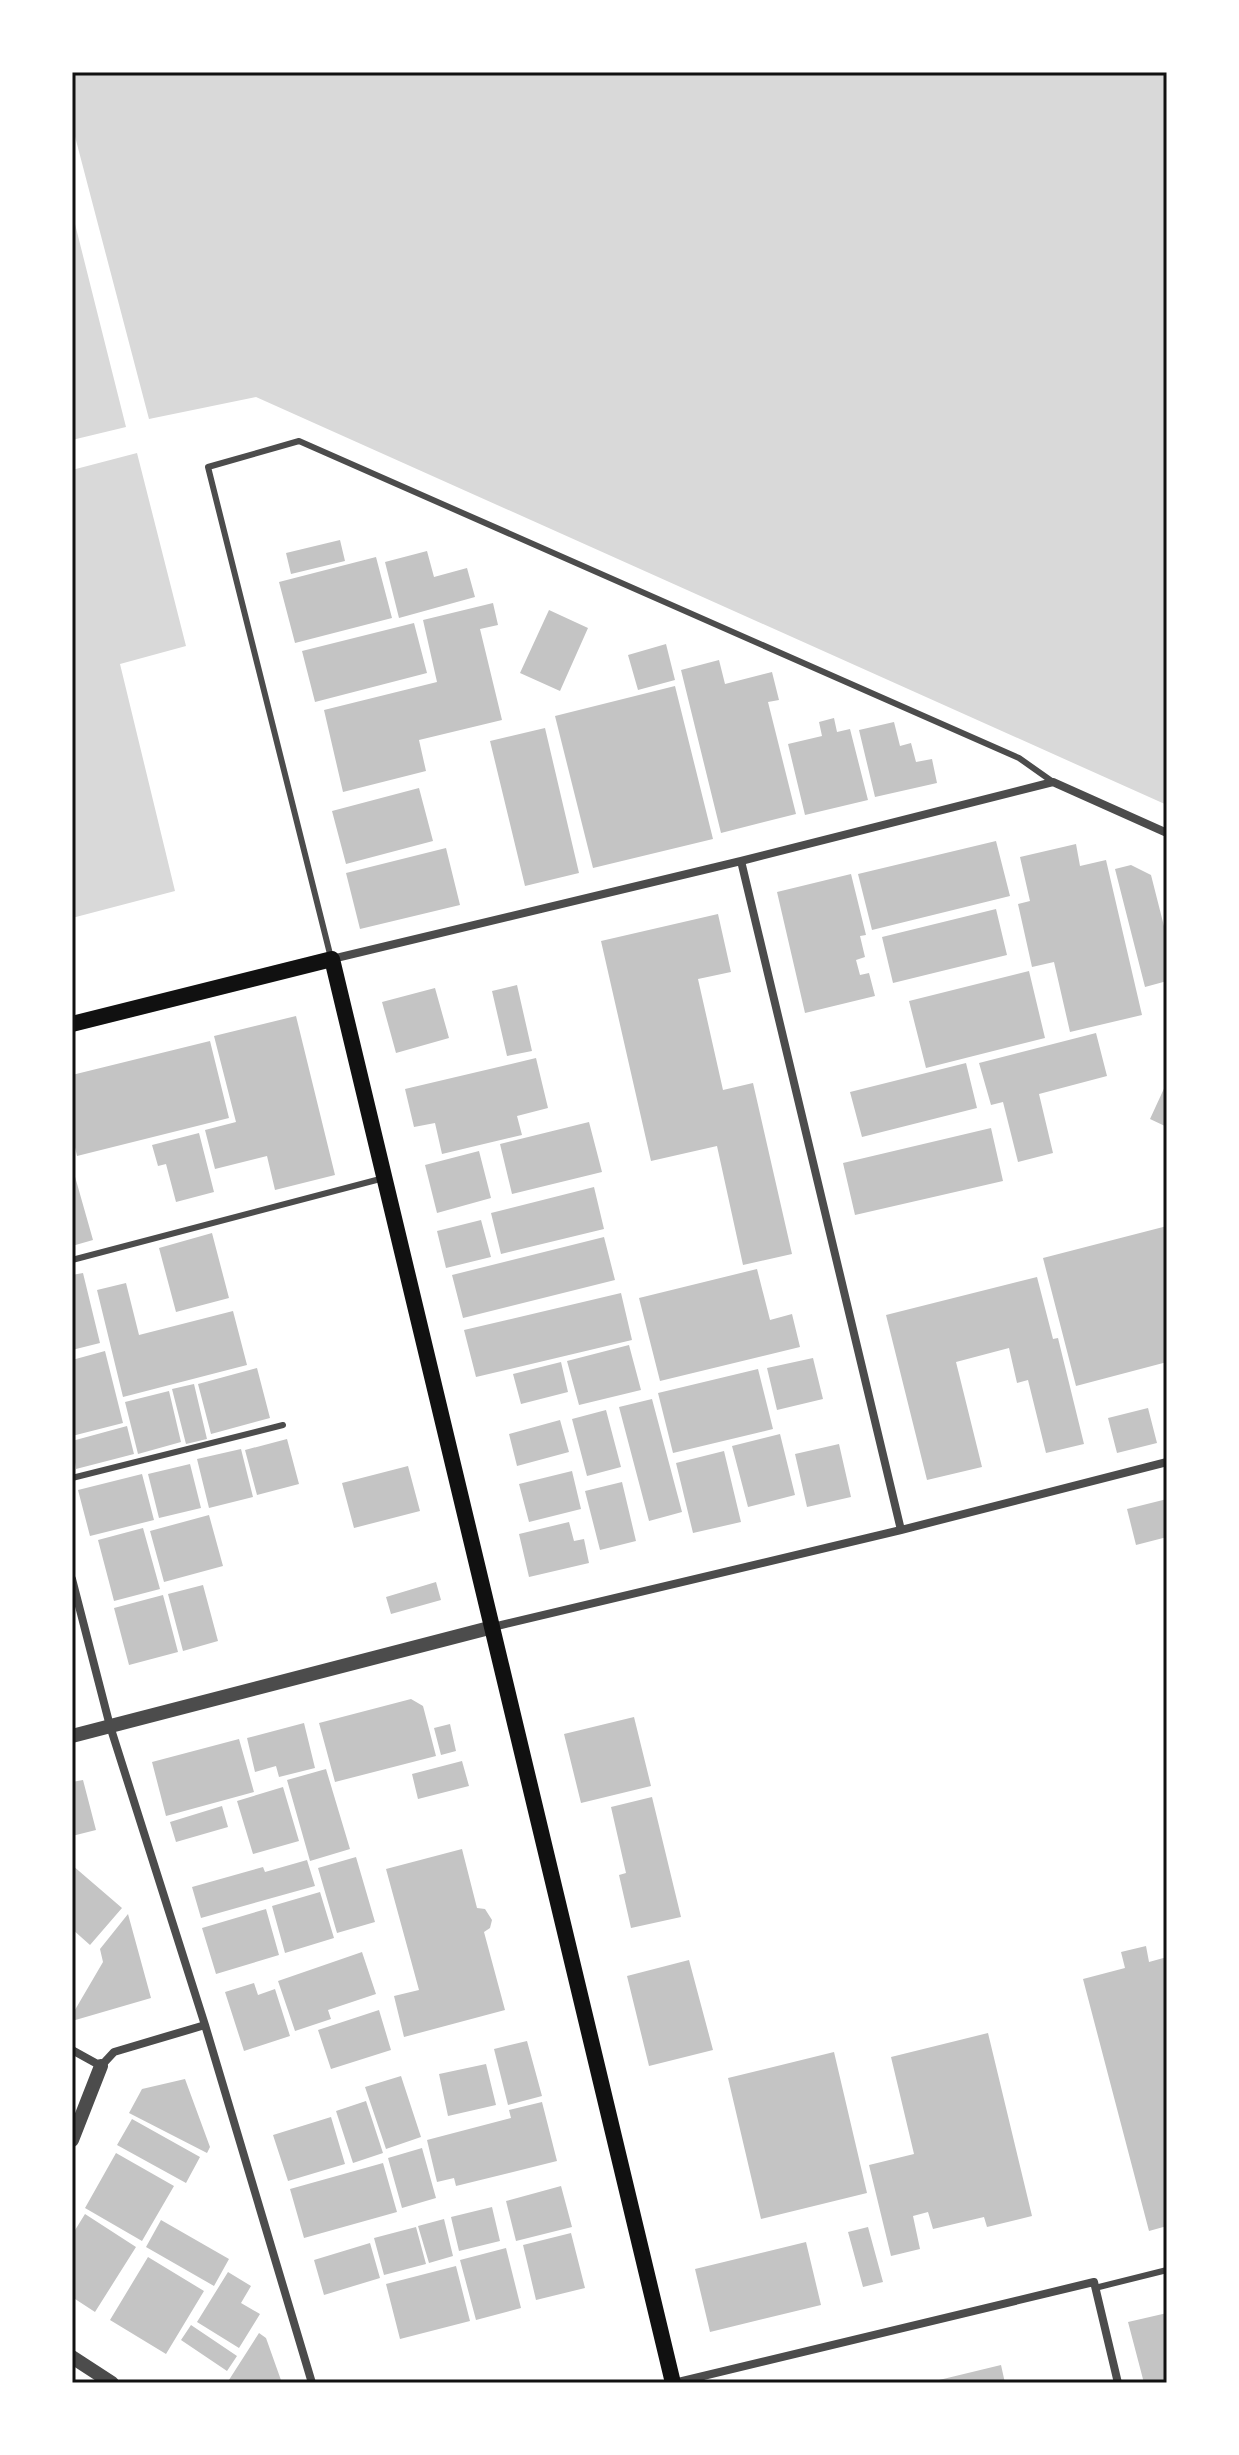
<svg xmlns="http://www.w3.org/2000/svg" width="1239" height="2455" font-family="Poppins,sans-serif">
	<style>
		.water { fill: #d9d9d9 }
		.building { fill: #c4c4c4 }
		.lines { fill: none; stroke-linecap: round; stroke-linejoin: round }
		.service { stroke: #4c4c4c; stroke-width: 6 }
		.minor { stroke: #4c4c4c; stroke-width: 8 }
		.tertiary { stroke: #4c4c4c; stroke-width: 14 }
		.secondary { stroke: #111; stroke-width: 16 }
		.neatline { fill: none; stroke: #111; stroke-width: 3 }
	</style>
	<rect width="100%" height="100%" fill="#fff"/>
	<path class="water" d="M72 72H1167V805L256 397 149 419 72 125Z
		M72 212 126 427 72 440Z
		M137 453 186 646 120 664 175 891 72 918V470Z"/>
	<path class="building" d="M340 540 345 561 291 574 286 553Z
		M427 551 434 577 467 568 475 597 399 618 385 562Z
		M376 557 392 618 295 643 279 582Z
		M493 603 498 625 480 629 502 720 419 740 426 771 343 792 324 710 437 682 423 620Z
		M549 610 588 628 560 691 520 673Z
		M414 623 427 673 315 702 302 651Z
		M666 644 675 680 638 690 628 655Z
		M719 660 725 684 772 672 779 700 768 702 796 814 721 833 681 670Z
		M675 686 713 839 593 868 555 716Z
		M834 718 837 732 850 729 868 800 805 815 788 744 822 736 819 722Z
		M894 722 900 746 911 743 916 762 932 759 937 783 875 797 859 730Z
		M545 728 579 873 525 886 490 741Z
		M419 788 433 841 346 864 332 811Z
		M996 841 1010 896 872 930 858 874Z
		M1076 844 1080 866 1106 860 1142 1015 1070 1032 1054 962 1032 967 1018 904 1030 901 1020 857Z
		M446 848 460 905 360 929 346 873Z
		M1131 865 1151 875 1167 938V981L1145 987 1115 869Z
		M851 874 866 935 860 936 865 957 856 960 860 975 869 973 875 996 805 1013 777 892Z
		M996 909 1007 955 893 983 882 937Z
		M718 914 731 972 698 979 723 1090 753 1083 792 1254 743 1265 717 1146 651 1161 601 941Z
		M1029 971 1045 1038 926 1068 909 1001Z
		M517 985 532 1051 507 1056 492 991Z
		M435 988 449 1038 396 1053 382 1002Z
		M296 1016 335 1175 275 1190 267 1156 215 1169 205 1130 236 1122 214 1036Z
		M1096 1033 1107 1076 1039 1094 1053 1153 1018 1162 1003 1102 991 1105 979 1063Z
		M210 1041 229 1118 77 1156 72 1134V1075Z
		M536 1058 548 1108 517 1116 522 1135 442 1154 435 1123 414 1127 405 1089Z
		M966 1063 977 1108 862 1137 850 1092Z
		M1167 1082V1127L1150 1119Z
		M589 1122 602 1172 512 1194 500 1144Z
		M991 1128 1003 1181 855 1215 843 1163Z
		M199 1133 214 1192 176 1202 166 1164 158 1166 152 1145Z
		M479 1151 491 1198 437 1213 425 1165Z
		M72 1166 93 1240 72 1246Z
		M594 1187 604 1229 501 1254 491 1213Z
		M481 1220 491 1257 446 1268 437 1231Z
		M1167 1226V1362L1076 1386 1043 1258Z
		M212 1233 229 1298 176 1312 159 1248Z
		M604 1237 615 1280 463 1318 452 1275Z
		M757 1269 770 1320 792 1314 800 1347 660 1381 639 1298Z
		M83 1273 100 1343 72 1350V1275Z
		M1037 1277 1053 1339 1058 1338 1084 1444 1046 1453 1028 1380 1017 1383 1009 1348 956 1362 982 1467 927 1480 886 1315Z
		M126 1283 139 1335 233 1311 247 1365 123 1397 97 1290Z
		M621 1293 632 1340 476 1377 464 1330Z
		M629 1345 641 1390 579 1405 567 1361Z
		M105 1351 123 1423 72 1436V1360Z
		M813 1358 823 1399 777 1410 767 1368Z
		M561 1362 568 1392 521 1404 513 1374Z
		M257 1368 270 1418 211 1434 198 1384Z
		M758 1369 773 1429 673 1453 658 1393Z
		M194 1384 207 1439 186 1444 172 1389Z
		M169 1391 181 1442 138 1454 125 1402Z
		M652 1399 682 1512 649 1521 619 1407Z
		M1148 1408 1157 1443 1117 1453 1108 1418Z
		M606 1410 621 1467 587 1476 572 1419Z
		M560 1420 569 1452 517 1466 509 1434Z
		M127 1426 134 1454 76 1469 72 1441Z
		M780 1434 795 1495 748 1507 732 1446Z
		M287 1439 299 1484 257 1495 245 1450Z
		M839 1444 851 1497 807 1507 795 1454Z
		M241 1449 253 1497 209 1508 197 1459Z
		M724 1451 741 1522 693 1533 676 1463Z
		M190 1464 201 1508 159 1518 148 1474Z
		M408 1466 420 1511 354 1528 342 1483Z
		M572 1471 581 1509 529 1522 519 1484Z
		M142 1474 154 1520 90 1536 78 1490Z
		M622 1482 636 1541 600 1550 585 1491Z
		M1167 1499V1537L1136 1545 1127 1509Z
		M209 1515 223 1566 164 1582 150 1531Z
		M569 1522 574 1541 584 1539 589 1563 529 1577 519 1534Z
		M143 1528 160 1589 114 1601 98 1540Z
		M436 1582 441 1600 391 1614 386 1597Z
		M203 1585 218 1641 183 1651 168 1594Z
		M163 1595 178 1652 129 1665 114 1608Z
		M411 1699 423 1706 436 1756 335 1782 319 1723Z
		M634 1717 651 1786 581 1803 564 1734Z
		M304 1723 315 1768 279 1777 276 1766 255 1772 247 1738Z
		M450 1724 456 1751 441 1755 434 1728Z
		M239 1739 254 1792 166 1816 152 1762Z
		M462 1761 469 1786 418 1799 412 1774Z
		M326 1769 350 1849 310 1861 287 1780Z
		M83 1780 96 1830 72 1836V1782Z
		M283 1787 299 1841 253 1854 237 1801Z
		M652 1797 681 1917 631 1928 619 1875 626 1873 611 1807Z
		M222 1806 228 1827 176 1842 170 1822Z
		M462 1849 477 1908 485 1909 492 1920 490 1928 484 1932 505 2010 404 2037 394 1996 419 1990 386 1869Z
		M356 1857 375 1922 337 1933 318 1868Z
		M307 1860 315 1886 201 1918 192 1887 263 1867 265 1872Z
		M72 1865 122 1908 90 1945 72 1929Z
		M320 1892 334 1938 285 1953 272 1906Z
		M266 1909 279 1955 216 1974 202 1928Z
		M128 1914 151 1998 72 2021V2015L103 1962 100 1949Z
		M1146 1946 1149 1962 1167 1957V2226L1149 2231 1083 1979 1125 1968 1121 1952Z
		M362 1952 376 1994 328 2010 331 2019 295 2031 278 1981Z
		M689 1960 713 2050 649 2066 627 1976Z
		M254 1983 258 1995 275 1989 290 2036 244 2051 225 1992Z
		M379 2010 391 2050 331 2069 318 2030Z
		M988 2033 1032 2216 987 2227 984 2217 933 2229 928 2212 913 2216 920 2249 891 2256 869 2165 914 2154 891 2057Z
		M527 2041 542 2096 508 2105 494 2049Z
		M834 2052 867 2193 761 2219 728 2078Z
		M486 2064 496 2105 448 2116 439 2074Z
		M401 2076 421 2137 386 2149 365 2087Z
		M185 2079 210 2147 207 2153 129 2113 142 2089Z
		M366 2101 383 2153 353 2163 336 2111Z
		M542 2102 557 2161 456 2186 454 2178 437 2182 427 2140 511 2118 509 2110Z
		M331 2117 345 2164 288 2181 273 2135Z
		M132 2119 200 2157 186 2183 117 2145Z
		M422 2148 436 2198 402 2208 388 2158Z
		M116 2153 174 2186 142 2241 85 2208Z
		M383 2163 397 2212 304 2238 290 2189Z
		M561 2186 572 2227 516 2241 506 2201Z
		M492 2207 500 2241 459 2251 451 2217Z
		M85 2214 136 2247 95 2312 72 2297V2235Z
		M444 2219 453 2256 429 2263 418 2226Z
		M161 2220 229 2259 214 2286 146 2247Z
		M416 2227 426 2264 384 2275 374 2238Z
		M868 2227 883 2282 863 2287 848 2232Z
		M571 2233 585 2288 536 2300 523 2245Z
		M806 2242 821 2305 710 2332 695 2269Z
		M370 2243 380 2278 324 2295 314 2260Z
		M506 2248 521 2308 476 2320 460 2260Z
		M148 2257 204 2291 166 2354 110 2320Z
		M456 2266 470 2321 400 2339 386 2284Z
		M228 2272 251 2286 241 2303 260 2314 239 2348 197 2322Z
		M1167 2313V2383H1144L1128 2322Z
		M191 2325 237 2356 227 2371 181 2340Z
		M259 2333 266 2338 282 2383H227Z
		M1001 2365 1005 2383H940L939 2380Z"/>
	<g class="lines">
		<path class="service" d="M331 958 208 467 299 441 1019 758 1053 782
			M72 1260 384 1178
			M72 1478 283 1425
			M1095 2288 1167 2270"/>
		<path class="minor" d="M741 861 901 1530
			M332 959 741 861 1053 782 1167 833
			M72 1579 110 1726 205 2025 312 2383
			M493 1627 901 1530 1167 1462
			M72 2050 101 2066 114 2052 205 2025
			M674 2383 1094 2282 1118 2383"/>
		<path class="tertiary" d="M72 1736 493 1627
			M72 2140 101 2066
			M72 2357 112 2383"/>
		<path class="secondary" d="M72 1024 332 959 673 2383"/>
	</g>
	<rect width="1239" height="2455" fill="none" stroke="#ffffff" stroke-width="148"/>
	<rect x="74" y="74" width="1091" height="2307" class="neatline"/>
</svg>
